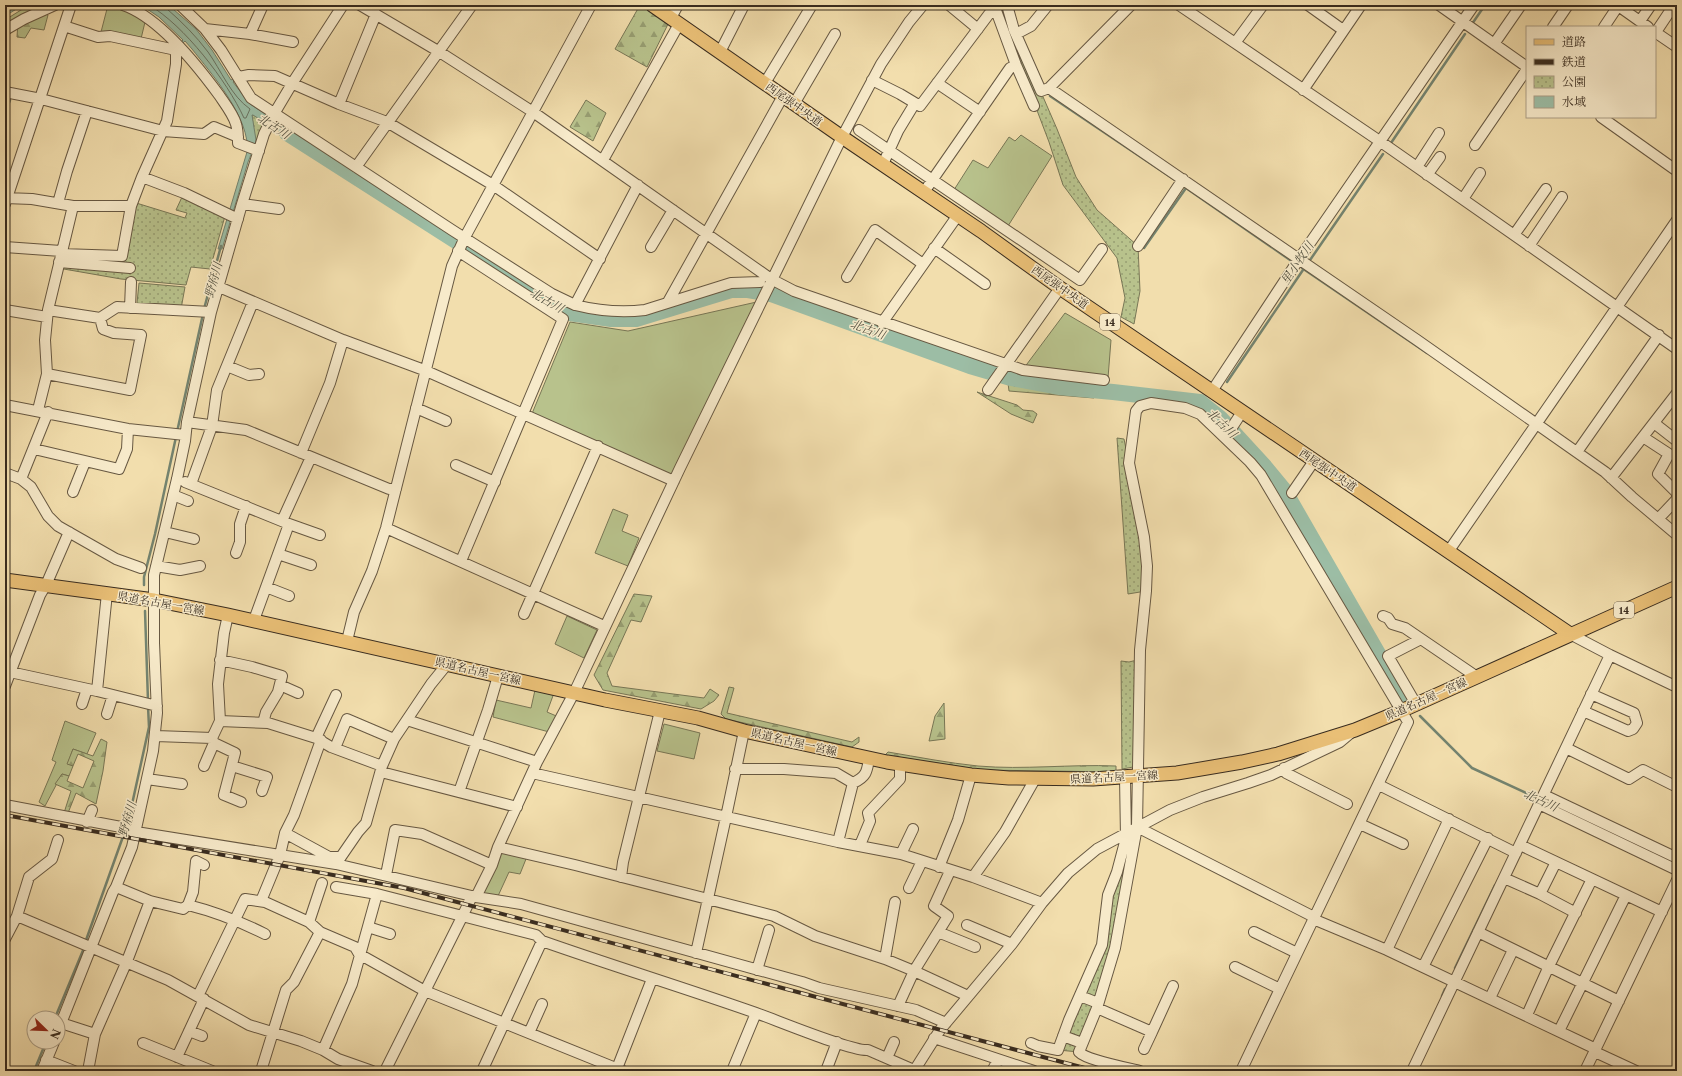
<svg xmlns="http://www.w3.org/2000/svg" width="1682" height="1076" font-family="'Libre Caslon Text','Noto Serif JP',serif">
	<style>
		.green { fill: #b8c28c; stroke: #787756 }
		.forest { fill: url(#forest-firs); stroke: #787756 }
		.park { fill: url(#park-dots); stroke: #787756 }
		.water { fill: #9cbda5; stroke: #74836f }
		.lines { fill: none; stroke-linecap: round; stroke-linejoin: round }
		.shore { stroke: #6a7462; stroke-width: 1 }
		.stream { stroke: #74836f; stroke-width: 2.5 }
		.river { stroke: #9cbda5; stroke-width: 16 }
		.minor-casing { stroke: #675842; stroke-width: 12 }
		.major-casing { stroke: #392c1f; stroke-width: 15 }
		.minor { stroke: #f7eaca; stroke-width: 10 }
		.major { stroke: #e9bf76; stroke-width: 13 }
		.rail-casing { stroke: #392c1f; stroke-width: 4 }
		.rail { stroke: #f7eaca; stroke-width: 2.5; stroke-dasharray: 8; stroke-linecap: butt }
		.labels { text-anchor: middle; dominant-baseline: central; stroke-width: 3; stroke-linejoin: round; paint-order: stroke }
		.shield { fill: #f7eaca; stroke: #726552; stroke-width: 1 }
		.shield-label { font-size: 10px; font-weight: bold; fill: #392c1f }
		.street-label { font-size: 11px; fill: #392c1f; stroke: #f7eaca }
		.water-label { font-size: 12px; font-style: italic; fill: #525040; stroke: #f7eaca }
	</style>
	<defs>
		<pattern id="forest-firs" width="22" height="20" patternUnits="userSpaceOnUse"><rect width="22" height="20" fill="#b8c28c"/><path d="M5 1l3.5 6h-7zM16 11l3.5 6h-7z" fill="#979e72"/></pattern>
		<pattern id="park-dots" width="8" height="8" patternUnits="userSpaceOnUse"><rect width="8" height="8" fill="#b8c28c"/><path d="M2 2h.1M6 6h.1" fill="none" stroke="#979e72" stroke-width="1.8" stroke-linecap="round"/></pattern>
	</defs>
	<rect width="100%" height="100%" fill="#f2dead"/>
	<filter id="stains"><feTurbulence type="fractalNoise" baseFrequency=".005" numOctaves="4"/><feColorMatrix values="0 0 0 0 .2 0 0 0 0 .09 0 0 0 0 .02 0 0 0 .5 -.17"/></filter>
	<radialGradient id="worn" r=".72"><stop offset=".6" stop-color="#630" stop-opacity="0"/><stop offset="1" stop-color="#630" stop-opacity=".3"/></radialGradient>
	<path class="green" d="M29 5H54L5 31V20Z
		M108 5 126 9 145 22 140 43 101 32Z
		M1021 135 1052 156 1008 226 952 193 973 160 988 168 1009 137 1015 141Z
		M761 301 674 481 531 416 570 322 628 331Z
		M1065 313 1111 340 1108 378 1024 368Z
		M613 509 628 515 622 531 639 538 628 566 595 553Z
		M567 616 597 630 584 658 555 644Z
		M535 690 554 693 547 712 561 718 553 733 493 717 496 700 531 708Z
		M65 721 96 733 87 754 73 749 68 763 73 766 69 776 62 774 45 806 39 802 56 762 52 760Z
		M664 724 700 733 694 759 657 751Z
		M497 849 526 859 520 874 509 872 498 896 478 892Z"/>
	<path class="forest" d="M640 5H652L671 18 647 67 615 49Z
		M39 12 48 15 44 30 31 28 25 38 17 37 18 22Z
		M586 100 606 113 593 141 570 127Z
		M1008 383 1065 392 1094 394V398L1009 391Z
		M977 392 1017 405 1023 410 1033 411 1037 414 1033 423 1011 414Z
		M634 594 652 596 641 622 631 620 607 673 612 686 704 698 710 689 719 695 714 701 701 709 603 690 594 675Z
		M729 687 734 688 727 713 852 742 859 737V742L852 747 726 719 721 714Z
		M944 703 945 739 929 741 935 716Z
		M101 739 107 742 103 771 96 804 76 793 68 813 63 816 71 791 55 784 62 774 69 776 67 781 83 788 94 761 78 754 73 766 67 764 73 749 93 756Z
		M888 752C918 757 948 763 978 766 1024 770 1070 764 1116 766V772L982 770 885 755Z"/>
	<path class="park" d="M997 5H1006L1014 30 1057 129 1076 177 1097 210 1138 246 1140 291 1134 324 1121 317 1125 298 1117 258 1063 185 1049 142Z
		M252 115H253L267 122 258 147 255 145Z
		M182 197 225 216 210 269 191 267 186 285 121 279 58 268 122 255 133 202 185 218 187 213 176 210Z
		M139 283 185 287 181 309 137 303Z
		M1117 438 1124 439 1144 537 1146 591 1128 594Z
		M1137 660 1139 766 1122 769 1121 661 1129 662Z
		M1137 827 1115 948 1079 1052 1058 1050 1102 945 1107 906Z"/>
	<path class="water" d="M5 5H23L5 16Z
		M141 5H168L173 9 196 29 212 50 231 80 235 78 236 79 233 82 250 104 308 141 304 147 253 115H252L256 140 255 145 248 162 222 249H218L247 152C251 119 211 73 192 49L185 41 181 45 179 44 183 40 159 17Z"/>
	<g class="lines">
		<path class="shore" d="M149 5C184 25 227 81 244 118H246L250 109C231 96 221 70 208 52 196 36 182 22 167 9L166 5"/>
		<path class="stream" d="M1472 24 1485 5
			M1050 96 1178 182
			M5 98 10 100 5 113
			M1391 143 1465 34
			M1144 248 1186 188 1293 262
			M1308 263 1383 154
			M1302 268 1427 353
			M204 309 221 246
			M1227 382 1305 267
			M177 432 203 314
			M144 585V577L155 534 176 437
			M145 611 148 701
			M1420 716 1472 768 1539 799
			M127 827 149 727 148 706
			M85 943 125 831
			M1455 968 1495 885
			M1442 996 1445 989
			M55 1018 84 948
			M34 1071 46 1042"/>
		<path class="river" d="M287 133 456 241 549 303 569 313 611 319H636L731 290H748L771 294 970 366 1011 378 1059 387 1113 392 1200 402 1220 418 1265 467 1284 490 1396 685 1406 698"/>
		<defs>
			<path id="minor" d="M123 5C159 17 197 65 219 95 225 104 233 114 236 124 238 130 238 137 238 143L259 151
				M180 5 205 29 221 50 251 98 452 230 552 294 575 305 638 185
				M360 5 438 51 533 112 771 279 794 291 1023 370 1104 380
				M949 5 978 29
				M994 5 1016 65 1034 106
				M1007 5 1014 30 1041 91 1049 88 1131 5
				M1179 5 1381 142 1677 349
				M1308 5 1343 30
				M1439 5 1527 67
				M1617 5 1648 27
				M671 18 678 5
				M1640 21 1651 5
				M64 26 98 37 110 36 176 50
				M1553 27 1568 5
				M1604 27 1618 6
				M205 29 250 34 293 42
				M5 30 24 19 55 5
				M1655 32 1677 47
				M1656 32 1674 5
				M250 34 263 5
				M1016 34 1031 26 1048 5
				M1235 43 1263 5
				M1494 44 1521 5
				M720 52 744 5
				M239 77 249 75 275 76 339 104 387 122 493 185 600 259
				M872 80 900 94 920 106 989 14 996 10
				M765 83 812 5
				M937 83 980 112
				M1049 88 1417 340 1605 472 1632 497 1677 535
				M1303 90 1361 5
				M5 92 41 99 163 131 204 134 214 127 238 137
				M339 104 376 14
				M794 104 835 34
				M1601 117 1677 171
				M859 130 1080 280 1102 249
				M1475 145 1527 69
				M603 160 679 24
				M883 164 898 131 915 103
				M356 167 472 5
				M1417 167 1439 133
				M1427 175 1440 157
				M142 177 184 193 238 219
				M924 192 1010 68 1016 65
				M5 198 32 199 73 206H131L142 177 167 121 176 64V50L179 47
				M1463 199 1480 173
				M58 203 67 171 87 111
				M5 204 71 5
				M242 204 279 209
				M1514 235 1546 189
				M1138 246 1183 179
				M1529 246 1562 197
				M5 247 61 251
				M651 247 673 210
				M934 248 985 284
				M458 251 563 319 461 561
				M61 254 122 256 131 206
				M59 262 130 268
				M847 277 875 230 923 264
				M219 287 343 340 424 370 674 481
				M668 302 783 96
				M575 305C599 311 621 313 645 310L731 283 760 282
				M130 308 131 282
				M5 310 47 317
				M48 310 100 318 117 307 211 312
				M882 323 958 215
				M227 366 249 375 259 374
				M47 374 130 390 141 335 114 333 103 329 100 318
				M988 390 1060 288
				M1212 391 1299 259 1474 5
				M5 405 128 429 185 435
				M416 408 446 421
				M38 410 47 374 45 340 48 310 73 206
				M187 422 246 430 389 489H396
				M1654 423 1677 441
				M1643 437 1669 454 1658 474 1677 493
				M1225 438 1242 412
				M34 449 119 469 127 449 128 429
				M1577 452 1659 335
				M301 453 330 383 343 340
				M456 465 495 482
				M5 473 21 479 31 487 48 516 58 526 116 559 141 568
				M1611 478 1677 393
				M21 479 48 412
				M185 482 289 524 320 535
				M191 484 212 426 217 390 253 302
				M73 492 85 462
				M1292 493 1314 461
				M173 495 188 501
				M1658 519 1677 499
				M282 521 311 457
				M386 528 604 626
				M165 532 194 539
				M1448 552 1677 220
				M236 553 240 542V524L246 506
				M278 554 311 565
				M156 566 180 570 200 566
				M266 587 289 596
				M524 614 598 446
				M1383 616 1388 618 1392 624 1405 628 1477 677
				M254 620 289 524
				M1570 634 1610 655 1677 687
				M347 641 354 612 372 571 386 528 452 266 465 237 591 5
				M220 660 252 667 282 676 278 692 266 712 263 723
				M10 672 97 691 157 706
				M280 685 298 693
				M5 686 40 595 46 585 69 532
				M97 691 107 593
				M82 704 87 689
				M1416 704 1388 656 1421 639
				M1583 711 1628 731 1633 729 1637 723 1634 713 1591 694
				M107 714 113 695
				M407 720 537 762
				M220 721 268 723 316 738 331 747 382 766
				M156 736 212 738 220 721 218 684 224 633 228 615
				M212 738 214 743 235 753 224 795 241 802
				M316 738 336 695
				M335 748 347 719 394 739
				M1566 748 1629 779 1643 770 1677 787
				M204 766 214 743
				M232 766 267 777 262 791
				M1284 768 1286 773 1347 804
				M735 769H784L836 773 853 783
				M381 772 517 807
				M532 773 838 842 901 854 973 877 1042 903
				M147 779 182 784
				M1379 785 1516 853
				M459 792 488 710 498 676
				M1544 795 1677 858
				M1539 804 1677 870
				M5 805 121 827 136 832 336 864 476 897 521 904 802 982 819 988 916 1010 946 1023
				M87 822 92 810
				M1360 824 1403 844
				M1137 827 1314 917
				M285 833 329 857H339
				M838 842 853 783C866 777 867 772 869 759
				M860 845 870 821 868 813 900 779V765
				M1520 845 1662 912
				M498 847 575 865 774 916 815 936 885 959 914 971 948 916 934 906 950 871
				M901 854 913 829
				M336 864 358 832 366 823 382 766 394 739 431 684 448 663
				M939 867 958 820 971 775
				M386 875 395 830 422 834 492 865
				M621 877 623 862 660 711
				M973 877 1005 832 1035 779
				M1504 878 1540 894 1576 913
				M116 887 150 901 183 909 188 905C216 912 239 921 265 934
				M336 887 377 894 536 935 542 941C613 966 685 988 756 1013 776 1020 853 1052 868 1050L914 1070
				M909 888 922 861
				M1540 894 1556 862
				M476 897 492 865 498 847 537 762 574 693 680 468 842 137 881 64 909 22 923 5
				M261 901 280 855 285 833 294 815 321 740
				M188 905 193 892 196 861 204 865
				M17 916 168 980 249 1025 301 1041 323 1050 338 1059 372 1071
				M1313 919 1387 950 1596 1049
				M309 922 322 883
				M967 925 1012 944
				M368 927 390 934
				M938 932 975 947
				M1254 932 1297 953
				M1478 932 1619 1001
				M5 939 17 916 29 877 52 859 58 840
				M1387 950 1449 819
				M696 953 726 817 744 731
				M885 959 895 902
				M1423 967 1488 838
				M757 970 769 930
				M198 996 245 899 265 902 309 922 320 932 355 947 359 954 425 991 623 1071
				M1080 996 1098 1003
				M1490 998 1513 950
				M898 1006 914 971 968 996
				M1097 1008 1152 1032 1173 986
				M1527 1015 1549 966 1592 879
				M61 1023 95 1034
				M58 1031 113 892 116 887 132 847 153 751 157 713 154 643V575L177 479 185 441 187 422 211 312 242 204 264 134 274 114 293 82 343 5
				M189 1031 202 1036
				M1559 1031 1626 895
				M529 1033 542 1004
				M1063 1036 1082 1043
				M934 1038 1034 1071
				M143 1043 212 1071
				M1031 1043 1038 1046 1058 1050 1069 1020 1102 945 1108 895 1117 872 1126 838 1125 777
				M1144 1049 1152 1032
				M323 1050 352 984 377 894
				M1595 1052 1636 1071
				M177 1057 204 999
				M887 1058 894 1042
				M46 1060 74 1071
				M42 1071 54 1042
				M88 1071 95 1034 127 961 150 901
				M261 1071 286 990 294 982 320 932
				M385 1071 462 917 472 896
				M482 1071 542 941
				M616 1071 652 979
				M732 1071 756 1013
				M826 1071 837 1042
				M914 1071 940 1030 1012 944 1042 903 1068 873 1097 849 1170 810 1203 797 1248 783 1271 775 1340 742 1352 732
				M992 1071 998 1060
				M1140 1071C1128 1068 1086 1060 1079 1052L1097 1008 1115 948 1137 827 1140 650 1146 591 1147 566 1144 537 1129 463 1136 411 1140 406 1151 403 1185 408 1200 414 1250 462 1261 475 1408 722 1280 989 1235 967
				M1241 1071 1280 989
				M1412 1071 1610 655
				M1585 1071 1677 880"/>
			<path id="major" d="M652 5 842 137 981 231 1060 288 1570 634
				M5 580 154 600 228 615 605 700 698 718 744 731 887 762 971 775 1009 778 1093 779 1177 773 1242 762 1278 754 1355 730 1401 711 1677 587"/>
		</defs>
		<use href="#minor" class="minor-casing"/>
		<use href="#major" class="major-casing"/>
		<use href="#minor" class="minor"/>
		<use href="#major" class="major"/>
		<defs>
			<path id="rail" d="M5 815 404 888 1096 1071"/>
		</defs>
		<use href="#rail" class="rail-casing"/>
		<use href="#rail" class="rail"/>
	</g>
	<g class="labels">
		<g class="shield">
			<rect x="1100" y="314" width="20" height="16" rx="3"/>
			<rect x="1614" y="602" width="20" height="16" rx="3"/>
		</g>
		<g class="shield-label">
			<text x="1110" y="322">14</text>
			<text x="1624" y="610">14</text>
		</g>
		<g class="street-label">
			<text transform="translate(794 104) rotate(35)">西尾張中央道</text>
			<text transform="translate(1060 287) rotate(35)">西尾張中央道</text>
			<text transform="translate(1328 470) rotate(34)">西尾張中央道</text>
			<text transform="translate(161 603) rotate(10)">県道名古屋一宮線</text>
			<text transform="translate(478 671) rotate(13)">県道名古屋一宮線</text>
			<text transform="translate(1426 699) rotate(-24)">県道名古屋一宮線</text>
			<text transform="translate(794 742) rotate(13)">県道名古屋一宮線</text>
			<text transform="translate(1114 777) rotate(-3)">県道名古屋一宮線</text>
		</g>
		<g class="water-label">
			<text transform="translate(274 126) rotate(33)">北古川</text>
			<text transform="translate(1297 263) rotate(-56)">里小牧川</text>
			<text transform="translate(213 280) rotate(-75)">野府川</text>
			<text transform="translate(547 300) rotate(30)">北古川</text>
			<text transform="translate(868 329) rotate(20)">北古川</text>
			<text transform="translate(1222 423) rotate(44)">北古川</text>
			<text transform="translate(1541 800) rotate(25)">北古川</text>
			<text transform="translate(127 819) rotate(-74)">野府川</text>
		</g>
	</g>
	<rect width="1682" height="1076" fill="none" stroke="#f2dead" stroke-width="20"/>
	<rect x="6" y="6" width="1670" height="1064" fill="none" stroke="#392c1f" stroke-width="2"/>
	<rect x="10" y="10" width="1662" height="1056" fill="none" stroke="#392c1f"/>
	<rect x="1526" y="26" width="130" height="92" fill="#f7eaca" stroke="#ab9e86"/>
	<rect x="1534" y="39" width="20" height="6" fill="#e9bf76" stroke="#ab9e86"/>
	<text x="1562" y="46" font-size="12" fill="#392c1f">道路</text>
	<rect x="1534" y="59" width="20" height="6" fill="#392c1f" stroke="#ab9e86"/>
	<text x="1562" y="66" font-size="12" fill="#392c1f">鉄道</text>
	<rect x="1534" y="76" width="20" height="12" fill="url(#park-dots)" stroke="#ab9e86"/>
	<text x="1562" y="86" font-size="12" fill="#392c1f">公園</text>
	<rect x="1534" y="96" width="20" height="12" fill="#9cbda5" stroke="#ab9e86"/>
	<text x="1562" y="106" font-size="12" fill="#392c1f">水域</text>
	<g transform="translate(46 1030) rotate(113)"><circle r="19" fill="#f7eaca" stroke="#ab9e86"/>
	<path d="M0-3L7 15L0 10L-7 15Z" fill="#8f2418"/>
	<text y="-6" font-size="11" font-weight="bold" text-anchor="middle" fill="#392c1f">N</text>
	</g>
	<rect width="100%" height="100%" filter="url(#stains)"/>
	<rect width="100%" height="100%" fill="url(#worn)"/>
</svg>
